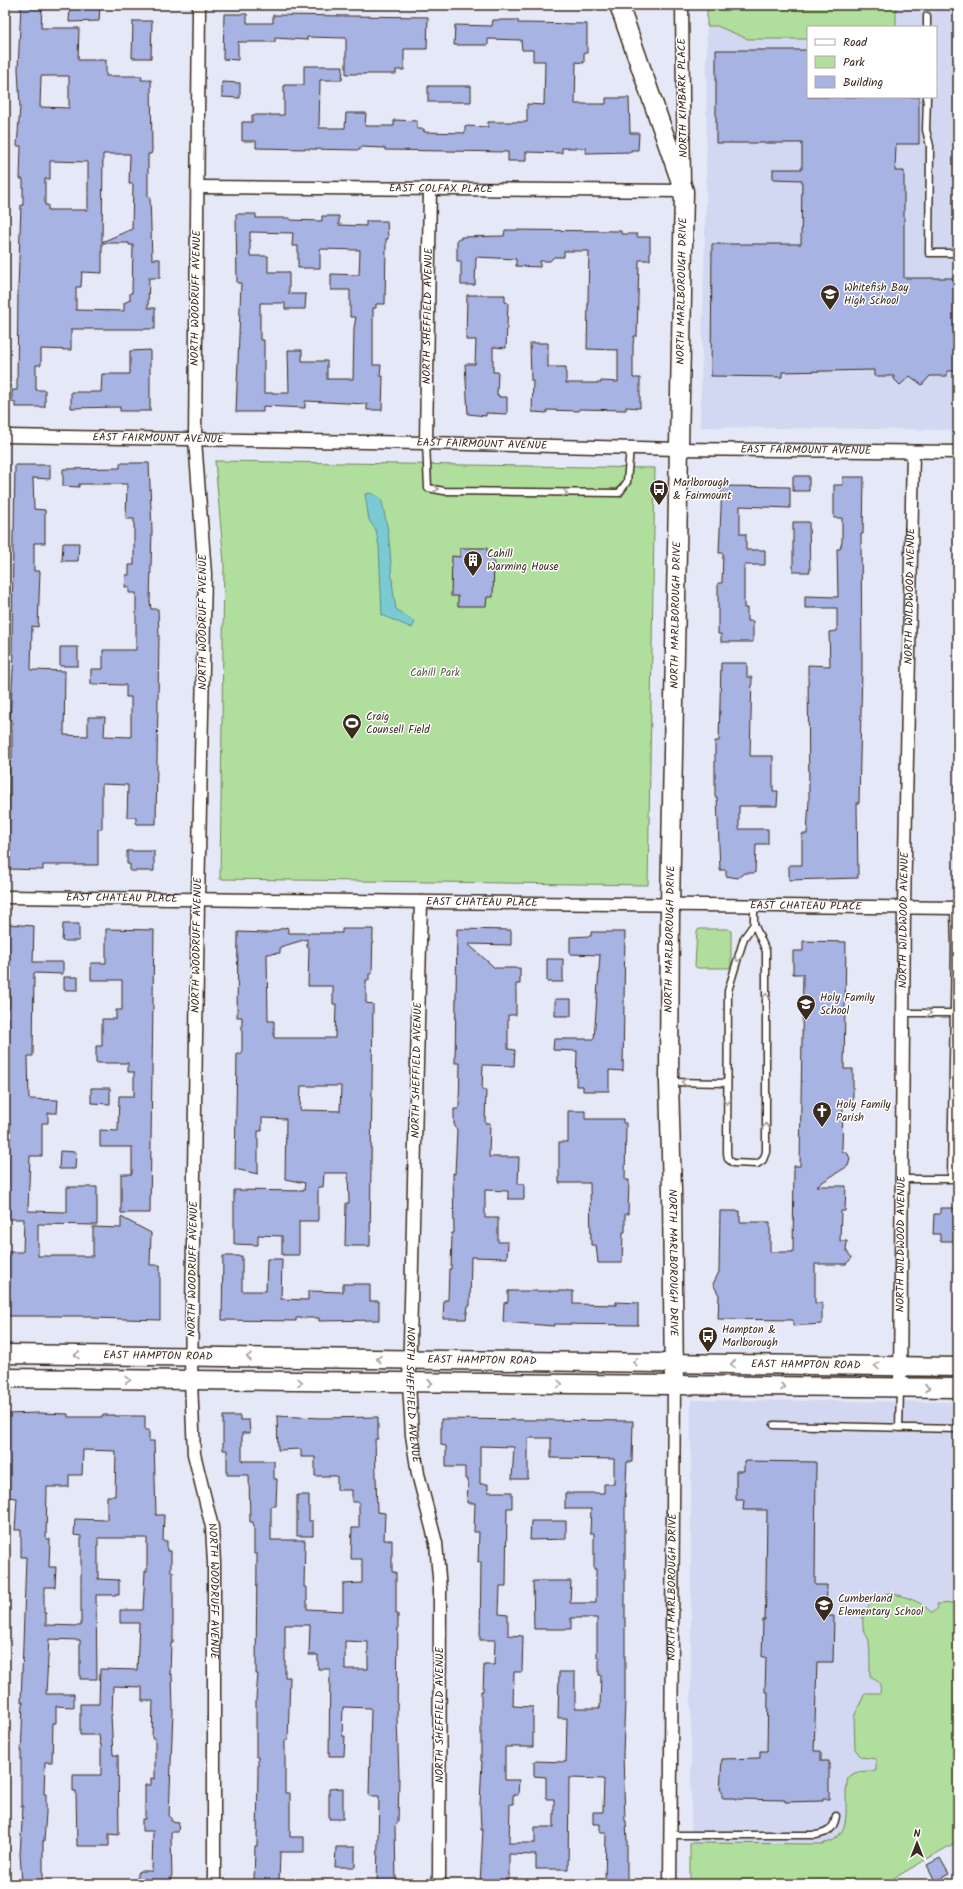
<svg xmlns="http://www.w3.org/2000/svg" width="963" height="1889" font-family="Kalam,sans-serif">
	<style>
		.built { fill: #d2d8f1; fill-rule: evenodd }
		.green { fill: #b0de9c; stroke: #76845d }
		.water { fill: #7acad4; stroke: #618a8b }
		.building { fill: #a7b3e3; stroke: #3b2a1e; fill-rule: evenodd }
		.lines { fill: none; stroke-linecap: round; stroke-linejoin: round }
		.lane-casing { stroke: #3b2a1e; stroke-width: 9 }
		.street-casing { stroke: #3b2a1e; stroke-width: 15 }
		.secondary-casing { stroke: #3b2a1e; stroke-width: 21 }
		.lane { stroke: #fff; stroke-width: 6 }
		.street { stroke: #fff; stroke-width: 12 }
		.secondary { stroke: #fff; stroke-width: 18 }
		.oneway { stroke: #a79f9a }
		.labels { text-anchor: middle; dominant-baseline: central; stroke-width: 3; stroke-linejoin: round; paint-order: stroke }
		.street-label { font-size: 11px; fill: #3b2a1e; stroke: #fff }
		.poi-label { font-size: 11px; fill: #3b2a1e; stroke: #fff; text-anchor: start }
		.park-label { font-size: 11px; fill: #58573e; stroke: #fff }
	</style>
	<rect width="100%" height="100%" fill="#e5e8f7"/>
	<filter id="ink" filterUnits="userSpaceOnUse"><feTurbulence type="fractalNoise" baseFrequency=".025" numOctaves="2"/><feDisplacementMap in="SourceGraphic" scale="8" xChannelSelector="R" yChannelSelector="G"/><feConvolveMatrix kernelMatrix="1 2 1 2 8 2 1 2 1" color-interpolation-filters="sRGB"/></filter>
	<g filter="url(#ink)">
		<path class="built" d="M707 5H958V430L700 427 706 196ZM808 27H936V97H808Z
			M691 1400 958 1402V1841L884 1884H691Z"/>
		<path class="green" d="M707 5H896V27H808V39H748L717 26H707Z
			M215 461 655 468 648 885 220 879 224 563Z
			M699 929H728L731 931V968H697L695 966 697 931Z
			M889 1593C905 1596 921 1601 932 1613L938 1608 937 1604 958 1603V1841L884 1884H690V1843L821 1844C858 1837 841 1803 848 1778 856 1769 866 1772 876 1771V1759L861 1757 855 1749 854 1717 865 1693H880C882 1684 878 1680 870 1676 870 1664 870 1652 869 1641 868 1637 865 1634 864 1630 858 1611 873 1598 889 1593Z"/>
		<path class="water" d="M370 493C375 495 380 497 382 502 384 508 384 515 386 520 392 550 390 580 396 609L415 622 412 628 382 615 379 546 376 530 369 520 365 494Z"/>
		<path class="building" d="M21 5H42L41 28H79L78 60H106V76H142L141 80H151L152 151 151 154H148V197H150L152 259H160V278H149L148 308H155V329H71V350L41 349V365H36V390H45V407H15V402H12V390H17L18 289 21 205H23V179H20L21 146H17L20 107 18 69ZM41 76H69V108L40 107ZM103 154H130L129 184H133L132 229 102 242ZM50 161 88 162V210H48V205H45V179H50ZM102 243H129V245H133L132 293H130V300L124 303V311L76 310V287H81L82 272 102 273Z
			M70 5 100 6 99 21 69 22Z
			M224 14H247V23H273V15L428 17 427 49H404V70H396V74H346V38L307 37V40L275 38V42H238V60L223 59Z
			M493 20H518V23L587 24V53H584V63L576 62 575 104H606V98H629L630 133H639L638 150H631V152L586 153V148H562V153L526 152V161H508V152L385 150V148L360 147V150L256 148V141H242V122H252V115H284V85H304V66H343L342 80H320L319 128H345L346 113H366L365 126H394V120L417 121V129H424V132L465 133V126L488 127V122H527V104L544 105 545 61H533V50H522L521 40 488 39V45H454L455 25 492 26Z
			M133 21H152L151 58H132Z
			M716 50H808V97H919V144H896L895 171H904V278H958V371H947V376H930L922 385 910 376 900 385 894 379V376H874V370L782 372V377L711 376 712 244H801L802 180 773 179V169H802V143H716Z
			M222 82 240 83V98L222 97Z
			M428 86H471V102H428Z
			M236 214H256V218H290V220L322 221V216H339V225L366 226V221H387L388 239H386V247L385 304H376V308H373V365H381L380 376H383L382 410H367V404L305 401V408L263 406V412H236L241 283H237ZM250 232 293 233 292 246H298V268H320V249L360 250 359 275 331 274V290H350V317H356L354 328 353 379H327V361H302V350H288L289 393H264V340H260V303H285V309H305L306 294H289V272H268V256H250Z
			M505 230 621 231V234H637V237H650V260H639L637 336H634L633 345V378H640V408L626 407V410L579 409V411L547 410V413L532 412 533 381H531L530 343H548V367H566V383H601V381L618 382V350L587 349 589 251H564V257H554L550 261H540V267L516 266V259L476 257 475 285H461V261H457V239H461V237L504 236Z
			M467 295H505V302L508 303 506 348 493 347V372H498L497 395H499V397H507V414L486 413V416L468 414 465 364H475L476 340H466Z
			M150 350V411H120V407L71 408V392H101L102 374H130V351Z
			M120 463H149L152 530 150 601 151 609H158L159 636 156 824H136V817H127L128 785 102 784V829H98V865H43V870L8 869 9 759H12V720H10L14 654H12L13 530H14L15 465H50V479L33 478 34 509 45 510V543H34V571H40L38 627 32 626 31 670 65 671 64 735 88 736V717H105L104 736 131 737V697H126V685L91 684V669H103V650H136V593H129V587H125L126 575H129V565H134V519H126L127 484H79V487L63 486V469L120 468Z
			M793 476H809V491H793Z
			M843 477H864L863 534H861L862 666 859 803H857L858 878 789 880V865H802V834H807L809 800 808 665 830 666 829 632 837 631V608H805V596L838 597 837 549H840L842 542V518H834V485H843Z
			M722 486 790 487V508L740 506V534H746V550H765V565H744V608H747V621H753V642H721V634H718V583H722L723 553H719Z
			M793 522H809L810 572H793Z
			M63 543H79L78 561H62Z
			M460 548H487V558L494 559 493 597H487L486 606H458V596H451L452 556 460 557Z
			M60 647H78V666H60Z
			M721 663H747V677H752L750 756H773V791H778L777 806H739V829H768V844H756L755 873H744L738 878 726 876V870H720L717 797H715V741H719Z
			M127 851H154V871H130V864H127Z
			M8 924 34 926 33 962H63V974L34 973 33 1056H28L29 1099 58 1100 57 1113H48V1123H42V1156H30L28 1211 67 1212V1187H97V1225L38 1224V1256H93V1227L121 1228V1217L151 1233 150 1265H160V1320L92 1318V1316H5V1252H23L24 1219H6L5 1210 7 1137V1127H5L6 1017H8L9 991H5V969Z
			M63 924H79V941H62Z
			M287 927 289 933H342V929H373L372 974H369V980H366V1003L373 1004 370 1246H345L346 1203H349L348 1173H324L323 1187H318V1221H299V1255H282V1236L258 1235V1245L234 1244V1190L304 1191 305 1183 285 1179 286 1119 262 1118V1131H258V1174L235 1169 237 1054H242V1017H237L238 932 267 933ZM307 939V947H309L308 986H333V1004H336L335 1038H274V1021H268L267 954 280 953V947ZM301 1086H341L340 1111 300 1110Z
			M106 929 154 930 150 1213H121V1174H132V1147H100V1130L118 1131 119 1096H134V1072H128V1063H96V1046H102V1019H116V1010H122V980H91V963H106Z
			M457 929 511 930V945L468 944 495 968H520V984H516V1015H508V1049L515 1050 514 1066 483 1065 482 1090H486L485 1123H490L489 1157H519L518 1184H524V1199H508V1191L485 1190V1218H498V1242H508L507 1258 471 1257 470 1306H468L466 1319H443L444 1300H448L449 1269H451L452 1233H454L453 1173 455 1174 457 1130 454 1124V1109H459L460 1063H455Z
			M591 932H625L623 1071 609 1070V1091H583V1086H576L577 1051 553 1050 554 1039H594L600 955 570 954V937L591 936Z
			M803 941 846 942 844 1069H853V1104H843L842 1151 848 1154 850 1159 848 1166 816 1186H846L845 1211H841L840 1241H847L846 1250 852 1258 846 1264H815V1303H822V1324L793 1326V1320L718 1319 719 1295 713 1284 719 1272 720 1211H740V1222H770V1252H793L794 1166H800L803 974H793V951H803Z
			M547 959H563V982H547Z
			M64 977H78V990H64Z
			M555 999H571V1016H555Z
			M91 1088H110V1104L91 1103Z
			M568 1111H585V1119H623V1123H626L625 1180H629L628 1214H625V1232H623L622 1263H598L596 1245H591L590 1183H559V1142H568Z
			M60 1151 76 1152 75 1169H59Z
			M940 1208H958V1241H940V1234H933L934 1214H940Z
			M223 1256H242V1291H266L267 1259H282L281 1299 308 1300V1291L343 1292V1284H370V1301H379V1320L319 1321V1318H296V1321L222 1320Z
			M508 1291H573V1304L616 1305V1302L638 1303V1325L554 1324V1326L503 1322 504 1303 508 1302Z
			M39 1413 68 1414V1417H102V1415H115V1416H145V1430H149V1441H154L156 1515H164L163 1541H167V1551H171V1572H173V1643H171L170 1674H172L173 1710 169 1817H171V1821L179 1822 178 1832H171L172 1884H135L139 1871H152L153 1831H142V1819H145V1785H151V1778L155 1779V1738H152L153 1701H142V1687L113 1686 112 1715H111L113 1755H118L119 1835 109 1834V1846H77L76 1791H73V1775H101V1744H100L99 1735H80V1704H99L100 1669 137 1670 139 1623H120V1610H143L145 1571H147V1538H98V1579L119 1580V1595H96L97 1679H80V1640L49 1639 46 1694H74V1707L56 1706V1723H53L52 1762H45L44 1794H46V1813L44 1842 43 1841V1884H22L20 1854 23 1806H21V1757L23 1702H21L26 1557H21V1530H15L17 1498 5 1497V1414ZM83 1450 116 1451 115 1496H107V1520L75 1519 74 1535 81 1536V1626L46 1625V1613H44V1587H55L56 1567H49L50 1539H46L47 1487H69V1475H82Z
			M223 1416H240V1420H249L250 1433H242V1461H274V1479H277L276 1506H271V1540H305L304 1587H307V1609L343 1611V1584L362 1583V1559H351L352 1528H359V1502H352V1490H337V1476H315V1457H301V1449L278 1450 277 1416 321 1418 378 1417V1439H375L377 1512 385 1513 384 1540H392V1572H396V1614H398L397 1719 399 1777 398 1823 395 1826 396 1884H377L379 1796H369L371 1708 343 1707 342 1736H345L344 1756H329L330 1669H318V1655H309L310 1625H285V1677H290L288 1740H285V1793H290V1837H304V1852H280L279 1884H256L254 1882 255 1846H257L258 1768V1757H256V1698L258 1674H256L257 1554H254V1529L253 1522H250L249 1475H227V1450H223ZM345 1641 368 1642V1669H345Z
			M441 1419 633 1421 632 1462H627L625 1503V1701L623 1753 625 1821H626L627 1841V1884H605L606 1832H600V1824H593V1812H603L604 1779 569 1778 568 1869H536V1855L509 1854V1884H480L483 1830H481L480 1804 482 1761H481V1691H483L484 1665H494L495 1640H480L481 1562H478L479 1532H474L475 1503H467L468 1479H465V1467H446V1446L441 1445ZM528 1438H551V1458L614 1459V1484H604V1493H565V1509H591L590 1533H594V1569H596V1603H570L571 1581H533L534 1629H571V1618H597V1658H599V1675H601L600 1708H575V1672H559L558 1718H567L566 1762 534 1761V1776L546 1777V1799H554V1827H535V1843H509L510 1804H513V1795H518L519 1780H505V1747H533V1707L513 1706 514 1672H522L523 1636 508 1635V1615L499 1614 500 1586H506L507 1508H512V1492H488V1484H480V1446L514 1447 512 1479H528Z
			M744 1461 816 1462 815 1585H827L826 1616H834L833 1662H817L814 1751H821V1761H829V1799H823V1801L785 1802V1800L736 1799V1798H722V1790H720L722 1759 760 1758V1751H767L768 1692H765L766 1657H762L763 1620H765L766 1587 767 1510H743L744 1500H736V1471H744Z
			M297 1495H309V1521H313V1536H297Z
			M531 1521H566V1539L530 1540Z
			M343 1788V1819H329V1789Z
			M336 1847H355V1867H335Z
			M940 1858 949 1874 935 1881 927 1865Z"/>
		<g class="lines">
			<defs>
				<path id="lane" d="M927 27V16
					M927 97 926 130 930 146 929 253H958
					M426 443 428 488 444 491 619 493 627 482 630 448
					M754 906V924L766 951V1152L763 1160 757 1164 733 1163 728 1159 727 1153 728 991 744 938 754 924
					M954 908 955 947
					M903 1013H954
					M671 1082 727 1083
					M902 1179H958
					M951 1179 955 947H958
					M774 1425 958 1429
					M899 1428 900 1389
					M670 1835H816C828 1833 834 1829 836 1816"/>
				<g id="street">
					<path id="s1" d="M199 5 195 440 205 574 198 899 191 1381 194 1454 212 1527 214 1563V1884"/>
					<path id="s2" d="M198 187 684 191 682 5"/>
					<path id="s3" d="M5 436 426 443 679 449 958 452"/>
					<path id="s4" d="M426 443 430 189"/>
					<path id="s5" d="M5 897 958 908"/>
					<path id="s6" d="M421 902 409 1383 412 1435 418 1474 436 1543 440 1589 439 1884"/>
					<path id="s7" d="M900 1388 904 908 913 452"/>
					<path id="s8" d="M670 1884 674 1386"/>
				</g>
				<g id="secondary">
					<path id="s9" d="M619 5 684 191 670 906 669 1082 672 1191 674 1386"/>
					<path id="s10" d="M5 1354 958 1367"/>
					<path d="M5 1378 958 1388"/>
				</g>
			</defs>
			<use href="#lane" class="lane-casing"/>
			<use href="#street" class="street-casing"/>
			<use href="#secondary" class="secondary-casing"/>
			<use href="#lane" class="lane"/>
			<use href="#street" class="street"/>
			<use href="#secondary" class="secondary"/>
		</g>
		<defs><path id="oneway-chevron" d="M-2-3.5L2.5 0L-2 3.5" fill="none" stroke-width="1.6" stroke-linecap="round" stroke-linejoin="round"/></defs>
		<g class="oneway">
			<use href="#oneway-chevron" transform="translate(436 489) rotate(13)"/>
			<use href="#oneway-chevron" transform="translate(565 493) rotate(1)"/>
			<use href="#oneway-chevron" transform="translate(738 959) rotate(107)"/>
			<use href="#oneway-chevron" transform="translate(766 996) rotate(-90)"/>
			<use href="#oneway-chevron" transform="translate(929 1013)"/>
			<use href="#oneway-chevron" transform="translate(684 1082) rotate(-178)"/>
			<use href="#oneway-chevron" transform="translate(727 1102) rotate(91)"/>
			<use href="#oneway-chevron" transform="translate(766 1126) rotate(-90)"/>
			<use href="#oneway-chevron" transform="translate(77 1355) rotate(-179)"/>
			<use href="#oneway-chevron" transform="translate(249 1357) rotate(-179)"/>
			<use href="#oneway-chevron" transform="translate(379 1359) rotate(-179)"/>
			<use href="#oneway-chevron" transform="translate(635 1362) rotate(-179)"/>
			<use href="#oneway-chevron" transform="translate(733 1364) rotate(-179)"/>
			<use href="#oneway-chevron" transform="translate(877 1366) rotate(-179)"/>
			<use href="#oneway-chevron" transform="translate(128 1380) rotate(1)"/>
			<use href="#oneway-chevron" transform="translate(300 1382) rotate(1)"/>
			<use href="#oneway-chevron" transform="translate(430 1383)"/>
			<use href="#oneway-chevron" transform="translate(560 1384) rotate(1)"/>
			<use href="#oneway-chevron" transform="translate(783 1387)"/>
			<use href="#oneway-chevron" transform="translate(927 1388)"/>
		</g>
	</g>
	<defs>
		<symbol id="school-pin" viewBox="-11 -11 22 30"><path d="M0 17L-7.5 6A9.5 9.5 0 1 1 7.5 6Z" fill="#3b2a1e" stroke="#fff"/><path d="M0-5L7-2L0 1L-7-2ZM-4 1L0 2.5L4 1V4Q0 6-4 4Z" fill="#fff"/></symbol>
		<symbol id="bus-pin" viewBox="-11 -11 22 30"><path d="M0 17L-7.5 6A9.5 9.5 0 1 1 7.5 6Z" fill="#3b2a1e" stroke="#fff"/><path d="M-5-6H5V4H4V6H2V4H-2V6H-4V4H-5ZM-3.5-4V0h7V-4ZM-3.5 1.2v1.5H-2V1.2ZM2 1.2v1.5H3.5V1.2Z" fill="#fff"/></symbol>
		<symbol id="building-pin" viewBox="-11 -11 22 30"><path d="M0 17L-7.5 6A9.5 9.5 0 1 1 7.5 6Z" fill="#3b2a1e" stroke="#fff"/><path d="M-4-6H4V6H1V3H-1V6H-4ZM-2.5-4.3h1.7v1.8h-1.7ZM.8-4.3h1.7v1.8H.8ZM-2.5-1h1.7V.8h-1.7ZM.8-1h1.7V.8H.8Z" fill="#fff"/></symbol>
		<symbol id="stadium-pin" viewBox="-11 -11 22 30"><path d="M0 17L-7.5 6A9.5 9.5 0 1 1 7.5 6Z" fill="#3b2a1e" stroke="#fff"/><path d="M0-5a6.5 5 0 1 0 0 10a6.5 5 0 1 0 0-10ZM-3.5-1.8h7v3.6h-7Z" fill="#fff"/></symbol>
		<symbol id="church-pin" viewBox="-11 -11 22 30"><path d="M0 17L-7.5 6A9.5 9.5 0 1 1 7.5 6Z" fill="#3b2a1e" stroke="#fff"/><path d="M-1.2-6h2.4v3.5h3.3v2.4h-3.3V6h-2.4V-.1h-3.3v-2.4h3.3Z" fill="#fff"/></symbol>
	</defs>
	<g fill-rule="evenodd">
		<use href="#school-pin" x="819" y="283" width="22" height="30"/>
		<use href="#bus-pin" x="648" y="478" width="22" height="30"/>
		<use href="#building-pin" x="462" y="549" width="22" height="30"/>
		<use href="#stadium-pin" x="341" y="712" width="22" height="30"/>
		<use href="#school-pin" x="795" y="993" width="22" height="30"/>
		<use href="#church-pin" x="811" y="1100" width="22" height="30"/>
		<use href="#bus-pin" x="697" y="1325" width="22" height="30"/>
		<use href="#school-pin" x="813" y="1594" width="22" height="30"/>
	</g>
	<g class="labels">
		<g class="street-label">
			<text transform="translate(683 98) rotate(-91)">NORTH KIMBARK PLACE</text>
			<text stroke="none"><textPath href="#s2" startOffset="243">EAST COLFAX PLACE</textPath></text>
			<text transform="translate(682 291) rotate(-89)">NORTH MARLBOROUGH DRIVE</text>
			<text transform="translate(196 298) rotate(-89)">NORTH WOODRUFF AVENUE</text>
			<text stroke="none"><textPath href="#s4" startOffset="127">NORTH SHEFFIELD AVENUE</textPath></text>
			<text stroke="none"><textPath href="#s3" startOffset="153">EAST FAIRMOUNT AVENUE</textPath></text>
			<text stroke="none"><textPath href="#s3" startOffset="477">EAST FAIRMOUNT AVENUE</textPath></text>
			<text stroke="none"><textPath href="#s3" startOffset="801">EAST FAIRMOUNT AVENUE</textPath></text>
			<text stroke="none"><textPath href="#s7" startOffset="792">NORTH WILDWOOD AVENUE</textPath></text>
			<text transform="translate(676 615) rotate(-89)">NORTH MARLBOROUGH DRIVE</text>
			<text transform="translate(203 622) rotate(-90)">NORTH WOODRUFF AVENUE</text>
			<text stroke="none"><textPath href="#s5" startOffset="117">EAST CHATEAU PLACE</textPath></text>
			<text stroke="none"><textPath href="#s5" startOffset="477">EAST CHATEAU PLACE</textPath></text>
			<text stroke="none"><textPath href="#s5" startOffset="801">EAST CHATEAU PLACE</textPath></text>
			<text stroke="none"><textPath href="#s7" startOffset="468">NORTH WILDWOOD AVENUE</textPath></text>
			<text transform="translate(670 939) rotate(-89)">NORTH MARLBOROUGH DRIVE</text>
			<text transform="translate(197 945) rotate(-89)">NORTH WOODRUFF AVENUE</text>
			<text transform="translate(417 1070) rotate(-89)">NORTH SHEFFIELD AVENUE</text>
			<text stroke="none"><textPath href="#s7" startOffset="144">NORTH WILDWOOD AVENUE</textPath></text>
			<text stroke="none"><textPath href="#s9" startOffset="1269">NORTH MARLBOROUGH DRIVE</textPath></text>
			<text transform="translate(193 1269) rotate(-89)">NORTH WOODRUFF AVENUE</text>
			<text stroke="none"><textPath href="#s10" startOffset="153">EAST HAMPTON ROAD</textPath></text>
			<text stroke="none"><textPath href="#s10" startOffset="477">EAST HAMPTON ROAD</textPath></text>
			<text stroke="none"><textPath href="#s10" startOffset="801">EAST HAMPTON ROAD</textPath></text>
			<text stroke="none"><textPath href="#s6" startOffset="493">NORTH SHEFFIELD AVENUE</textPath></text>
			<text stroke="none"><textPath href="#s8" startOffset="297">NORTH MARLBOROUGH DRIVE</textPath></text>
			<text stroke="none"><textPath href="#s1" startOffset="1589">NORTH WOODRUFF AVENUE</textPath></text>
			<text transform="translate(440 1715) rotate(-90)">NORTH SHEFFIELD AVENUE</text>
		</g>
		<g class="poi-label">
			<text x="844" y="288">Whitefish Bay<tspan x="844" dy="13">High School</tspan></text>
			<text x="673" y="483">Marlborough<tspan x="673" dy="13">&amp; Fairmount</tspan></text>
			<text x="487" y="554">Cahill<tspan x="487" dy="13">Warming House</tspan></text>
			<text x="366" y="717">Craig<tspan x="366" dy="13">Counsell Field</tspan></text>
			<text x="820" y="998">Holy Family<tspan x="820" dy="13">School</tspan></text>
			<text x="836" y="1105">Holy Family<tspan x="836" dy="13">Parish</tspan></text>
			<text x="722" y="1330">Hampton &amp;<tspan x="722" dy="13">Marlborough</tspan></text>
			<text x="838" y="1599">Cumberland<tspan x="838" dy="13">Elementary School</tspan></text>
		</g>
		<g class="park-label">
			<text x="435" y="673">Cahill Park</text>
		</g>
	</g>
	<rect width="963" height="1889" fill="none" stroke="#fff" stroke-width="20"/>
	<rect x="10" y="10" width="943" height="1869" fill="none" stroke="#3b2a1e" stroke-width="1.5" filter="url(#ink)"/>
	<rect x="807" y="26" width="130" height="72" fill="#ffffff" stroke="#b1aaa5"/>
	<rect x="815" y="39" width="20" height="6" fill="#ffffff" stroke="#b1aaa5"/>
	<text x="843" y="46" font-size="12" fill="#3b2a1e">Road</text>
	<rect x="815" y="56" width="20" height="12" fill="#b0de9c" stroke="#b1aaa5"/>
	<text x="843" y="66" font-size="12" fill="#3b2a1e">Park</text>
	<rect x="815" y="76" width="20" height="12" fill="#a7b3e3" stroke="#b1aaa5"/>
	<text x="843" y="86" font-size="12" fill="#3b2a1e">Building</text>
	<g transform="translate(917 1843)" stroke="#ffffff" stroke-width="3" paint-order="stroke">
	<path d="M0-3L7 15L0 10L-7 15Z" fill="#3b2a1e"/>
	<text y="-6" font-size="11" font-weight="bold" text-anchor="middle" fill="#3b2a1e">N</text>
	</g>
</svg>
